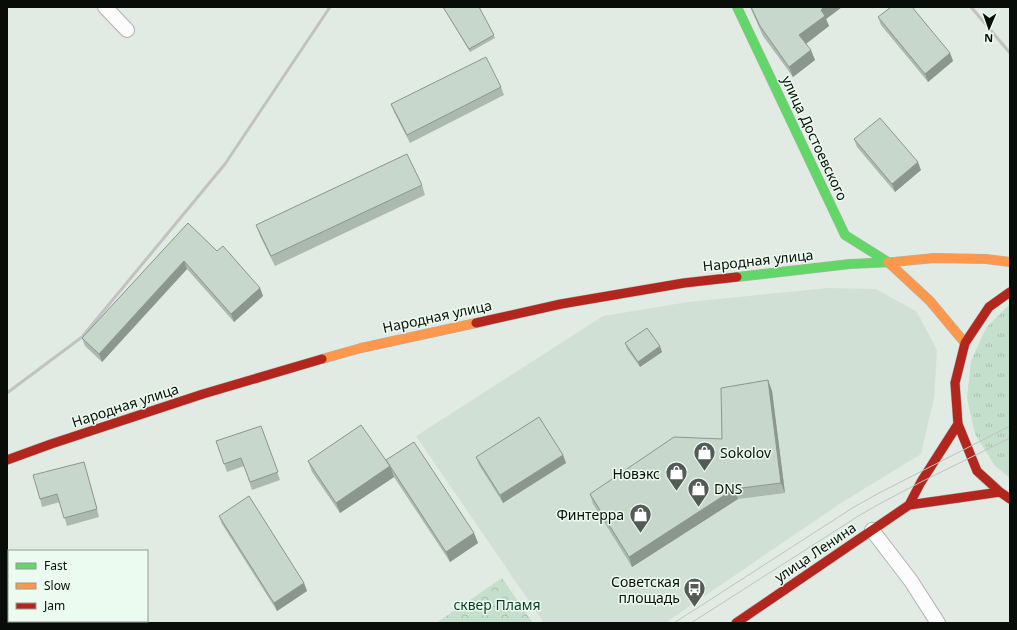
<svg xmlns="http://www.w3.org/2000/svg" width="1017" height="630" font-family="'Noto Sans',sans-serif">
	<style>
		.built { fill: #d1e0d5 }
		.grass { fill: url(#grass-tufts) }
		.park { fill: url(#park-crowns) }
		.lines { fill: none; stroke-linecap: round; stroke-linejoin: round }
		.street-casing { stroke: #adb3ae; stroke-width: 16 }
		.fast-casing { stroke: #adb3ae; stroke-width: 10 }
		.slow-casing { stroke: #adb3ae; stroke-width: 10 }
		.jam-casing { stroke: #adb3ae; stroke-width: 10 }
		.street { stroke: #fbfcfb; stroke-width: 14 }
		.fast { stroke: #63d668; stroke-width: 9 }
		.slow { stroke: #ff974d; stroke-width: 9 }
		.jam { stroke: #b3261e; stroke-width: 9 }
		.tram { stroke: #c1c3c1; stroke-width: 1 }
		.rail { stroke: #c1c3c1; stroke-width: 3 }
		.wall { fill: #abb9af }
		.shaded-wall { fill: #8b968f }
		.building { fill: #c7d7cc; stroke: #8b968f }
		.labels { text-anchor: middle; dominant-baseline: central; stroke-width: 3; stroke-linejoin: round; paint-order: stroke }
		.street-label { font-size: 14px; fill: #080d09; stroke: #ecfbf0 }
		.poi-label { font-size: 14px; fill: #080d09; stroke: #ecfbf0; text-anchor: end }
		.park-label { font-size: 14px; fill: #0a3b1f; stroke: #ecfbf0 }
	</style>
	<defs>
		<pattern id="grass-tufts" width="24" height="20" patternUnits="userSpaceOnUse"><rect width="24" height="20" fill="#c4e0cc"/><path d="M3 7l-1-3M5 7V3M7 7l1-3M15 17l-1-3M17 17v-4M19 17l1-3" fill="none" stroke="#a7bfae"/></pattern>
		<pattern id="park-crowns" width="20" height="18" patternUnits="userSpaceOnUse"><rect width="20" height="18" fill="#c4e0cc"/><path d="M2 6a3 3 0 1 1 6 0M12 15a3 3 0 1 1 6 0" fill="none" stroke="#a7bfae"/></pattern>
	</defs>
	<rect width="100%" height="100%" fill="#e2eae4"/>
	<path class="built" d="M828 288 876 289 917 312 937 350 934 398 921 454 841 503 665 623H544L416 436 603 316 688 302Z"/>
	<path class="grass" d="M1010 304V478L995 466 975 434 967 398 971 361 986 328Z"/>
	<path class="park" d="M502 578 533 623H436Z"/>
	<g class="lines">
		<defs>
			<path id="street" d="M105 7 127 30
				M872 530 911 581 938 623"/>
			<path id="fast" d="M737 7 845 235 888 262
				M737 277 850 264 894 262"/>
			<path id="slow" d="M888 262 930 301 965 343
				M894 262 934 258 986 259 1010 262
				M322 359 361 348 476 323"/>
			<path id="jam" d="M1010 292 989 307 965 343 955 383 958 424 977 471 1000 492 1010 499
				M476 323 561 304 684 283 737 277
				M7 460 51 444 203 394 322 359
				M909 505 921 482 958 424
				M736 623 909 505 1000 492"/>
		</defs>
		<use href="#street" class="street-casing"/>
		<use href="#fast" class="fast-casing"/>
		<use href="#slow" class="slow-casing"/>
		<use href="#jam" class="jam-casing"/>
		<use href="#street" class="street"/>
		<use href="#fast" class="fast"/>
		<use href="#slow" class="slow"/>
		<use href="#jam" class="jam"/>
		<path class="tram" d="M674 623 854 507 879 493 1010 426
			M691 623 860 515 881 503 921 482 1010 438"/>
		<path class="rail" d="M971 7 1010 53
			M7 393 82 337 225 164 330 7"/>
	</g>
	<path class="wall" d="M443 7H479L495 38 470 52Z
		M750 7H842L826 19 829 26 806 44 815 60 793 77 763 36Z
		M878 17 950 53 953 61 928 82 881 25Z
		M501 87 504 95 410 143 394 112 391 104Z
		M854 139 921 170 895 192 857 147Z
		M422 185 425 195 275 266 260 236 256 225Z
		M188 223 217 251 260 288 263 296 234 322 187 269 102 362 85 346 82 338Z
		M625 343 662 352 640 367 627 349Z
		M768 380 772 391 785 493 738 499 632 567 593 504 590 494 722 439Z
		M261 426 280 480 252 490 244 466 227 472 216 441Z
		M563 455 566 463 503 503 479 465 476 457Z
		M308 461H386L474 533 478 543 450 562 394 477 340 513 312 472Z
		M84 462 86 470 99 517 67 526 60 502 42 507 40 499Z
		M219 516 304 583 307 591 277 611 222 524Z
		M47 621H83L80 623H48Z
		M91 621H141L142 623H92Z"/>
	<path class="shaded-wall" d="M824 7H842L826 19 829 26 803 46 799 35 821 10Z
		M811 50 815 60 793 77 789 67Z
		M950 53 953 61 928 82 925 74Z
		M918 162 921 170 895 192 892 184Z
		M184 261 187 269 102 362 99 354Z
		M260 288 263 296 234 322 231 314Z
		M660 346 662 352 640 367 638 362Z
		M768 380 772 391 785 493 781 483Z
		M563 455 566 463 503 503 500 495Z
		M84 462 86 470 99 517 97 509Z
		M390 466 394 477 340 513 336 503Z
		M734 489 738 499 632 567 629 557Z
		M474 533 478 543 450 562 446 552Z
		M304 583 307 591 277 611 274 603Z
		M65 621H83L80 623H62Z"/>
	<path class="building" d="M443 7H479L494 35 469 49Z
		M751 7H824L821 10 825 16 799 35 811 50 789 67 760 26Z
		M891 7H912L950 53 925 74 878 17Z
		M486 57 501 87 407 135 391 104Z
		M880 118 918 162 892 184 854 139Z
		M407 154 422 185 271 256 256 225Z
		M188 223 217 251 223 246 260 288 231 314 184 261 99 354 82 338Z
		M647 328 660 346 638 362 625 343Z
		M768 380 781 483 734 489 629 557 590 494 674 437 722 439 721 388Z
		M539 417 563 455 500 495 476 457Z
		M361 425 390 466 336 503 308 461Z
		M261 426 278 472 250 482 241 458 224 464 216 441Z
		M414 442 474 533 446 552 386 460Z
		M84 462 97 509 64 518 57 494 40 499 33 475Z
		M249 496 304 583 274 603 219 516Z
		M50 621H65L62 623H52Z
		M94 621H141L142 623H96Z"/>
	<defs>
		<symbol id="shop-pin" viewBox="-11 -11 22 30"><path d="M0 17L-7.5 6A9.5 9.5 0 1 1 7.5 6Z" fill="#545a56" stroke="#ecfbf0"/><path d="M-5-2.5h2.3a2.7 3.5 0 0 1 5.4 0H5L5.5 6h-11ZM-1.5-2.5h3a1.5 2.3 0 0 0-3 0Z" fill="#fff"/></symbol>
		<symbol id="bus-pin" viewBox="-11 -11 22 30"><path d="M0 17L-7.5 6A9.5 9.5 0 1 1 7.5 6Z" fill="#545a56" stroke="#ecfbf0"/><path d="M-5-6H5V4H4V6H2V4H-2V6H-4V4H-5ZM-3.5-4V0h7V-4ZM-3.5 1.2v1.5H-2V1.2ZM2 1.2v1.5H3.5V1.2Z" fill="#fff"/></symbol>
	</defs>
	<g fill-rule="evenodd">
		<use href="#shop-pin" x="692" y="440" width="25" height="34"/>
		<use href="#shop-pin" x="664" y="460" width="25" height="34"/>
		<use href="#shop-pin" x="686" y="476" width="25" height="34"/>
		<use href="#shop-pin" x="628" y="502" width="25" height="34"/>
		<use href="#bus-pin" x="682" y="576" width="25" height="34"/>
	</g>
	<g class="labels">
		<g class="street-label">
			<text transform="translate(815 138) rotate(65)">улица Достоевского</text>
			<text transform="translate(758 260) rotate(-6)">Народная улица</text>
			<text transform="translate(437 316) rotate(-12)">Народная улица</text>
			<text transform="translate(125 405) rotate(-18)">Народная улица</text>
			<text transform="translate(815 552) rotate(-34)">улица Ленина</text>
		</g>
		<g class="poi-label">
			<text x="720" y="452" text-anchor="start">Sokolov</text>
			<text x="660" y="473">Новэкс</text>
			<text x="714" y="488" text-anchor="start">DNS</text>
			<text x="624" y="514">Финтерра</text>
			<text x="680" y="581">Советская<tspan x="680" dy="16">площадь</tspan></text>
		</g>
		<g class="park-label">
			<text x="497" y="604">сквер Пламя</text>
		</g>
	</g>
	<rect width="1017" height="630" fill="none" stroke="#080d09" stroke-width="16"/>
	<rect x="8" y="550" width="140" height="72" fill="#ecfbf0" stroke="#919c94"/>
	<rect x="16" y="563" width="20" height="6" fill="#63d668" stroke="#919c94"/>
	<text x="44" y="570" font-size="12" fill="#080d09">Fast</text>
	<rect x="16" y="583" width="20" height="6" fill="#ff974d" stroke="#919c94"/>
	<text x="44" y="590" font-size="12" fill="#080d09">Slow</text>
	<rect x="16" y="603" width="20" height="6" fill="#b3261e" stroke="#919c94"/>
	<text x="44" y="610" font-size="12" fill="#080d09">Jam</text>
	<g transform="translate(989 28) rotate(182)" stroke="#ecfbf0" stroke-width="3" paint-order="stroke">
	<path d="M0-3L7 15L0 10L-7 15Z" fill="#080d09"/>
	<text y="-6" font-size="11" font-weight="bold" text-anchor="middle" fill="#080d09">N</text>
	</g>
</svg>
